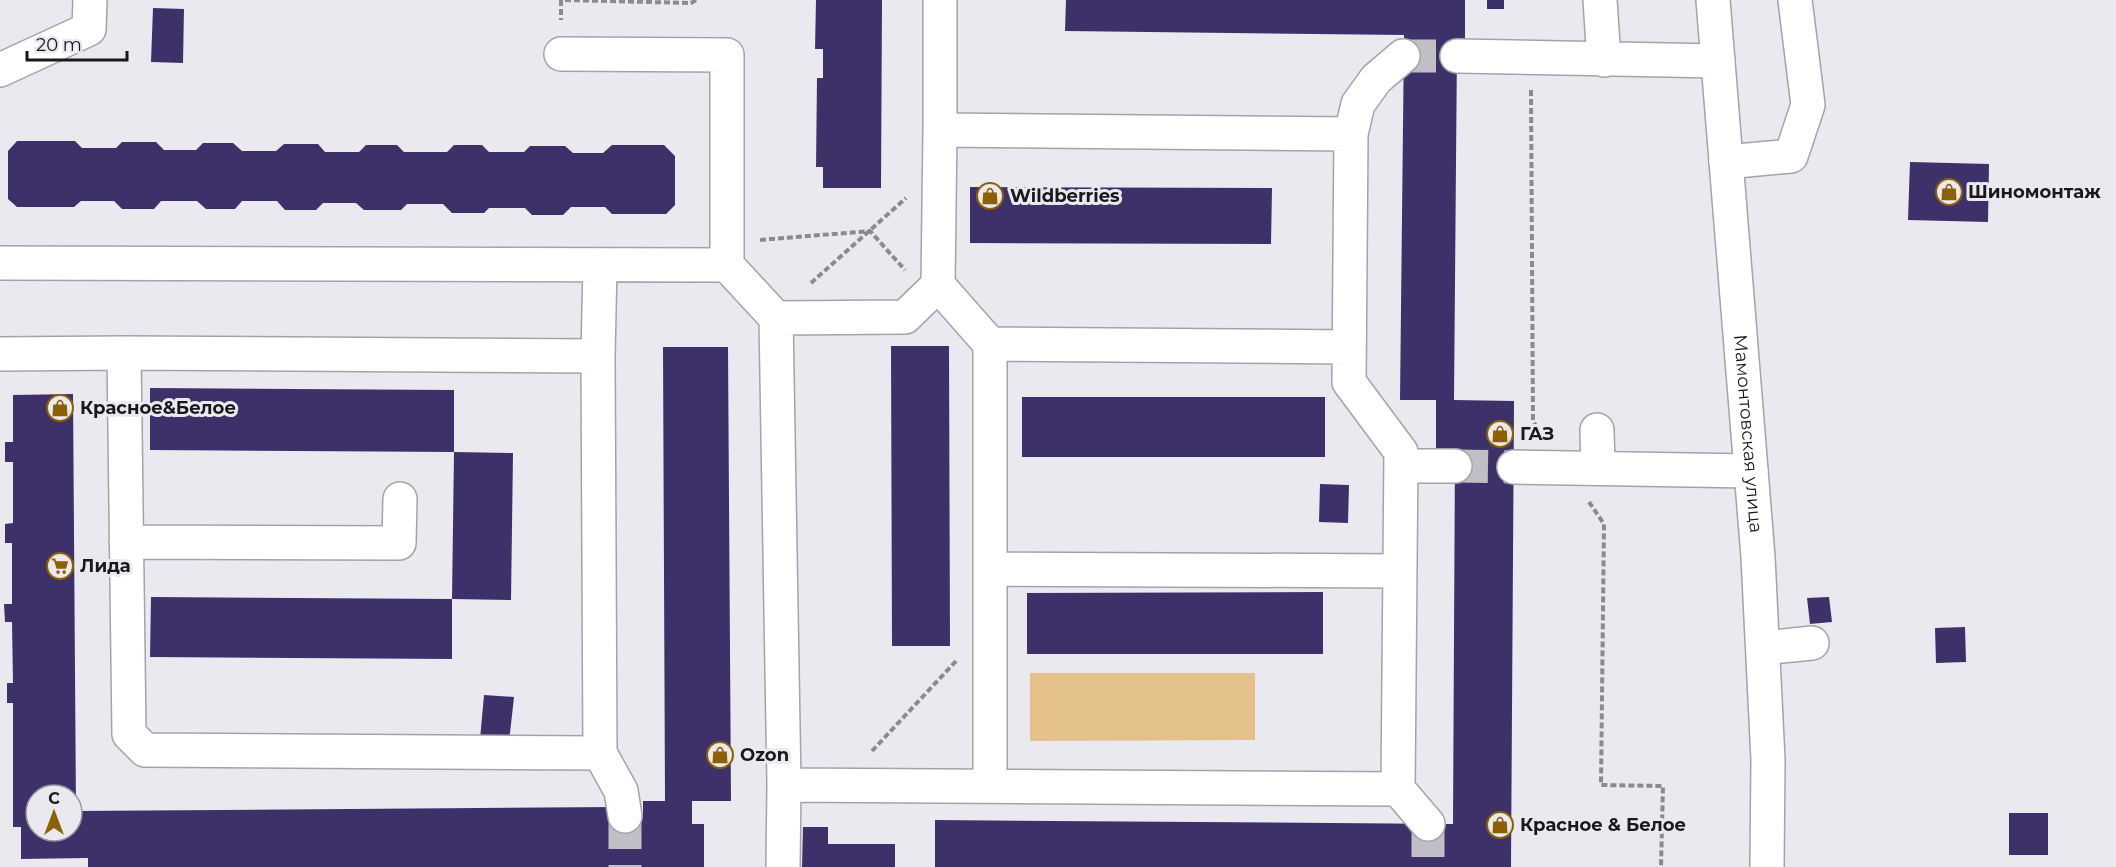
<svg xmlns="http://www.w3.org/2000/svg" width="2116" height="867" font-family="Montserrat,sans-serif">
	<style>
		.green { fill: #e4c08a }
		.building { fill: #3e3169; fill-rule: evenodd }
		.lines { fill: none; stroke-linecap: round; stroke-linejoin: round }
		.minor-tunnel { stroke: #c0bfc5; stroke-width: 33; stroke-dasharray: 33 16; stroke-linecap: butt }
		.minor-casing { stroke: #a3a3aa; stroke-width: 36 }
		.major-casing { stroke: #a3a3aa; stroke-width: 36 }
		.path { stroke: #8b8a8f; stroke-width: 4; stroke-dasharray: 6 3; stroke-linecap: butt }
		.minor { stroke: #fff; stroke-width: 33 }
		.major { stroke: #fff; stroke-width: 33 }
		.labels { text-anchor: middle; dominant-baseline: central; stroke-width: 6; stroke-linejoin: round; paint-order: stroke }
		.poi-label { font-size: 18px; font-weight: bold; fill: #19191b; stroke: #eae9f0; text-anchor: start }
		.street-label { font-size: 18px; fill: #19191b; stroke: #eae9f0 }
	</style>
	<rect width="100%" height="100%" fill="#eae9f0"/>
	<path class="green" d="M1030 673H1255V740L1030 741Z"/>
	<path class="building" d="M816 0H882L881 188H823V167H816L817 78H823V49H815Z
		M1066 0H1465V45H1457L1454 400 1514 401 1511 867H935V820L1453 824 1455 449H1436V400H1400L1404 35 1065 31Z
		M1487 0H1504V9H1487Z
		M153 8 184 9 183 63 151 62Z
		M17 141H75L82 148H116L122 142H156L164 150H196L203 143H233L242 151H276L284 144H318L325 152H359L366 145H397L404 152H447L454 145H482L489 152H524L530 146H565L573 153H603L612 145H664L675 156V205L666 214H612L605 207H571L563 215H532L525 208H489L484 213H452L443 204H407L401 210H364L356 203H323L316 210H285L277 201H242L235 209H206L197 201H161L154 209H122L114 201H81L74 207H17L8 199V151Z
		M1910 162 1989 164 1988 222 1908 220Z
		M970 187 1272 188 1271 244 970 243Z
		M891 346H949L950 646H892Z
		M663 347H728L731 801H692V824H704V867H88V858L21 859V827H13V703H7V683H13L12 622H5L4 604H12V543H5V524L13 523V462H5V442H13V395L73 394 76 811 615 807V816H643V801H665ZM36 795H72V831H36Z
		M150 388 454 390V452L150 450Z
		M1022 397H1325V457H1022Z
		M454 452 513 453 511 600 452 599V659L150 657 151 597 452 599Z
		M1320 484 1349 485 1348 523 1319 522Z
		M1323 592V654H1027V593Z
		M1829 597 1832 622 1810 624 1807 598Z
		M1965 627 1966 662 1936 663 1935 628Z
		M484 695 514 697 509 742 480 739Z
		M2009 813H2048V855H2009Z
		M803 827H828V844H895V867H802Z"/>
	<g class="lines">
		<path class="minor-tunnel" d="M1403 56H1457
			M1455 466 1514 467
			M625 816V867
			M1428 824V867"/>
		<defs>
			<path id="minor" d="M940 0V130
				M1600 0 1604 60
				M1457 56 1718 61
				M0 70 89 29 90 0
				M1351 134 1358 104 1376 79 1403 56
				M1726 162 1791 156 1808 105 1795 0
				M0 263 727 265V55L561 54
				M727 265 776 318
				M990 344V786
				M124 353 598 356
				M0 354 124 353 129 734 145 750 600 753 598 356 600 265
				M1597 430 1598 468
				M1401 466H1455
				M1514 467 1751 471
				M126 542 399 543 400 499
				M990 569 1400 571
				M1763 648 1812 643
				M600 753 621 791 625 816
				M784 785 776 318 905 317 938 285
				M1398 789 1428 824
				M783 867 784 785 1398 789 1401 452 1349 382 1351 134 940 130 938 285 990 344 1349 347"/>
			<g id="major">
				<path id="s1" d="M1713 0 1758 557 1768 760 1767 867"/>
			</g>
		</defs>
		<use href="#minor" class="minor-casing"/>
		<use href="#major" class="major-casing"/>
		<path class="path" d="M561 0V20
			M565 0 691 3 696 0
			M1531 90 1533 421 1541 434
			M760 240 870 231 905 270
			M811 283 906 198
			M1589 502 1604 524 1601 785 1663 786 1661 867
			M872 751 957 660"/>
		<use href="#minor" class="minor"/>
		<use href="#major" class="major"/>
	</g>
	<defs>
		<symbol id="shop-ring" viewBox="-11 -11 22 22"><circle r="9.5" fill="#eae9f0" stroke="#8b6103" stroke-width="1.5"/><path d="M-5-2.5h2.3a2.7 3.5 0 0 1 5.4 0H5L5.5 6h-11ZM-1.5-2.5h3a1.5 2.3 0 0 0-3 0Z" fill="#8b6103"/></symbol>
		<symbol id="supermarket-ring" viewBox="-11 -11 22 22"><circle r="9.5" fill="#eae9f0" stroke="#8b6103" stroke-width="1.5"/><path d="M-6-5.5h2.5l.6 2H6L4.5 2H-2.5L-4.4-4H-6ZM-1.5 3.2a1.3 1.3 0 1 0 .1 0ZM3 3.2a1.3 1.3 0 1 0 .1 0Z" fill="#8b6103"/></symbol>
	</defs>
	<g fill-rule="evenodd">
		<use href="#shop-ring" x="1934" y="177" width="30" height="30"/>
		<use href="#shop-ring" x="975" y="181" width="30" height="30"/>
		<use href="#shop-ring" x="45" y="393" width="30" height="30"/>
		<use href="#shop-ring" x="1485" y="419" width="30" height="30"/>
		<use href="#supermarket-ring" x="45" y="551" width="30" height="30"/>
		<use href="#shop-ring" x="705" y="740" width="30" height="30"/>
		<use href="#shop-ring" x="1485" y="810" width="30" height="30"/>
	</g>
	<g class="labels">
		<g class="poi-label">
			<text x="1968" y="192">Шиномонтаж</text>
			<text x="1010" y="196">Wildberries</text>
			<text x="80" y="408">Красное&amp;Белое</text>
			<text x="1520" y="434">ГАЗ</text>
			<text x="80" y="566">Лида</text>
			<text x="740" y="755">Ozon</text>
			<text x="1520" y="825">Красное &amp; Белое</text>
		</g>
		<g class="street-label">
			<text stroke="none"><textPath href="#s1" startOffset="435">Мамонтовская улица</textPath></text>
		</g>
	</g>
	<g transform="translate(54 813)"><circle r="28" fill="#eae9f0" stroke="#96969b" stroke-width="1.5"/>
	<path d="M0-4.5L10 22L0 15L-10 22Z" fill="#8b6103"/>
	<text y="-9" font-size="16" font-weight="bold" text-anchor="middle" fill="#19191b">С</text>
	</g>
	<path d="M27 51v9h100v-9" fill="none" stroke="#19191b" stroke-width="3"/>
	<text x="36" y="51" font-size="18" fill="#19191b" stroke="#eae9f0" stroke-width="4.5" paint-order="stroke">20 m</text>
</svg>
